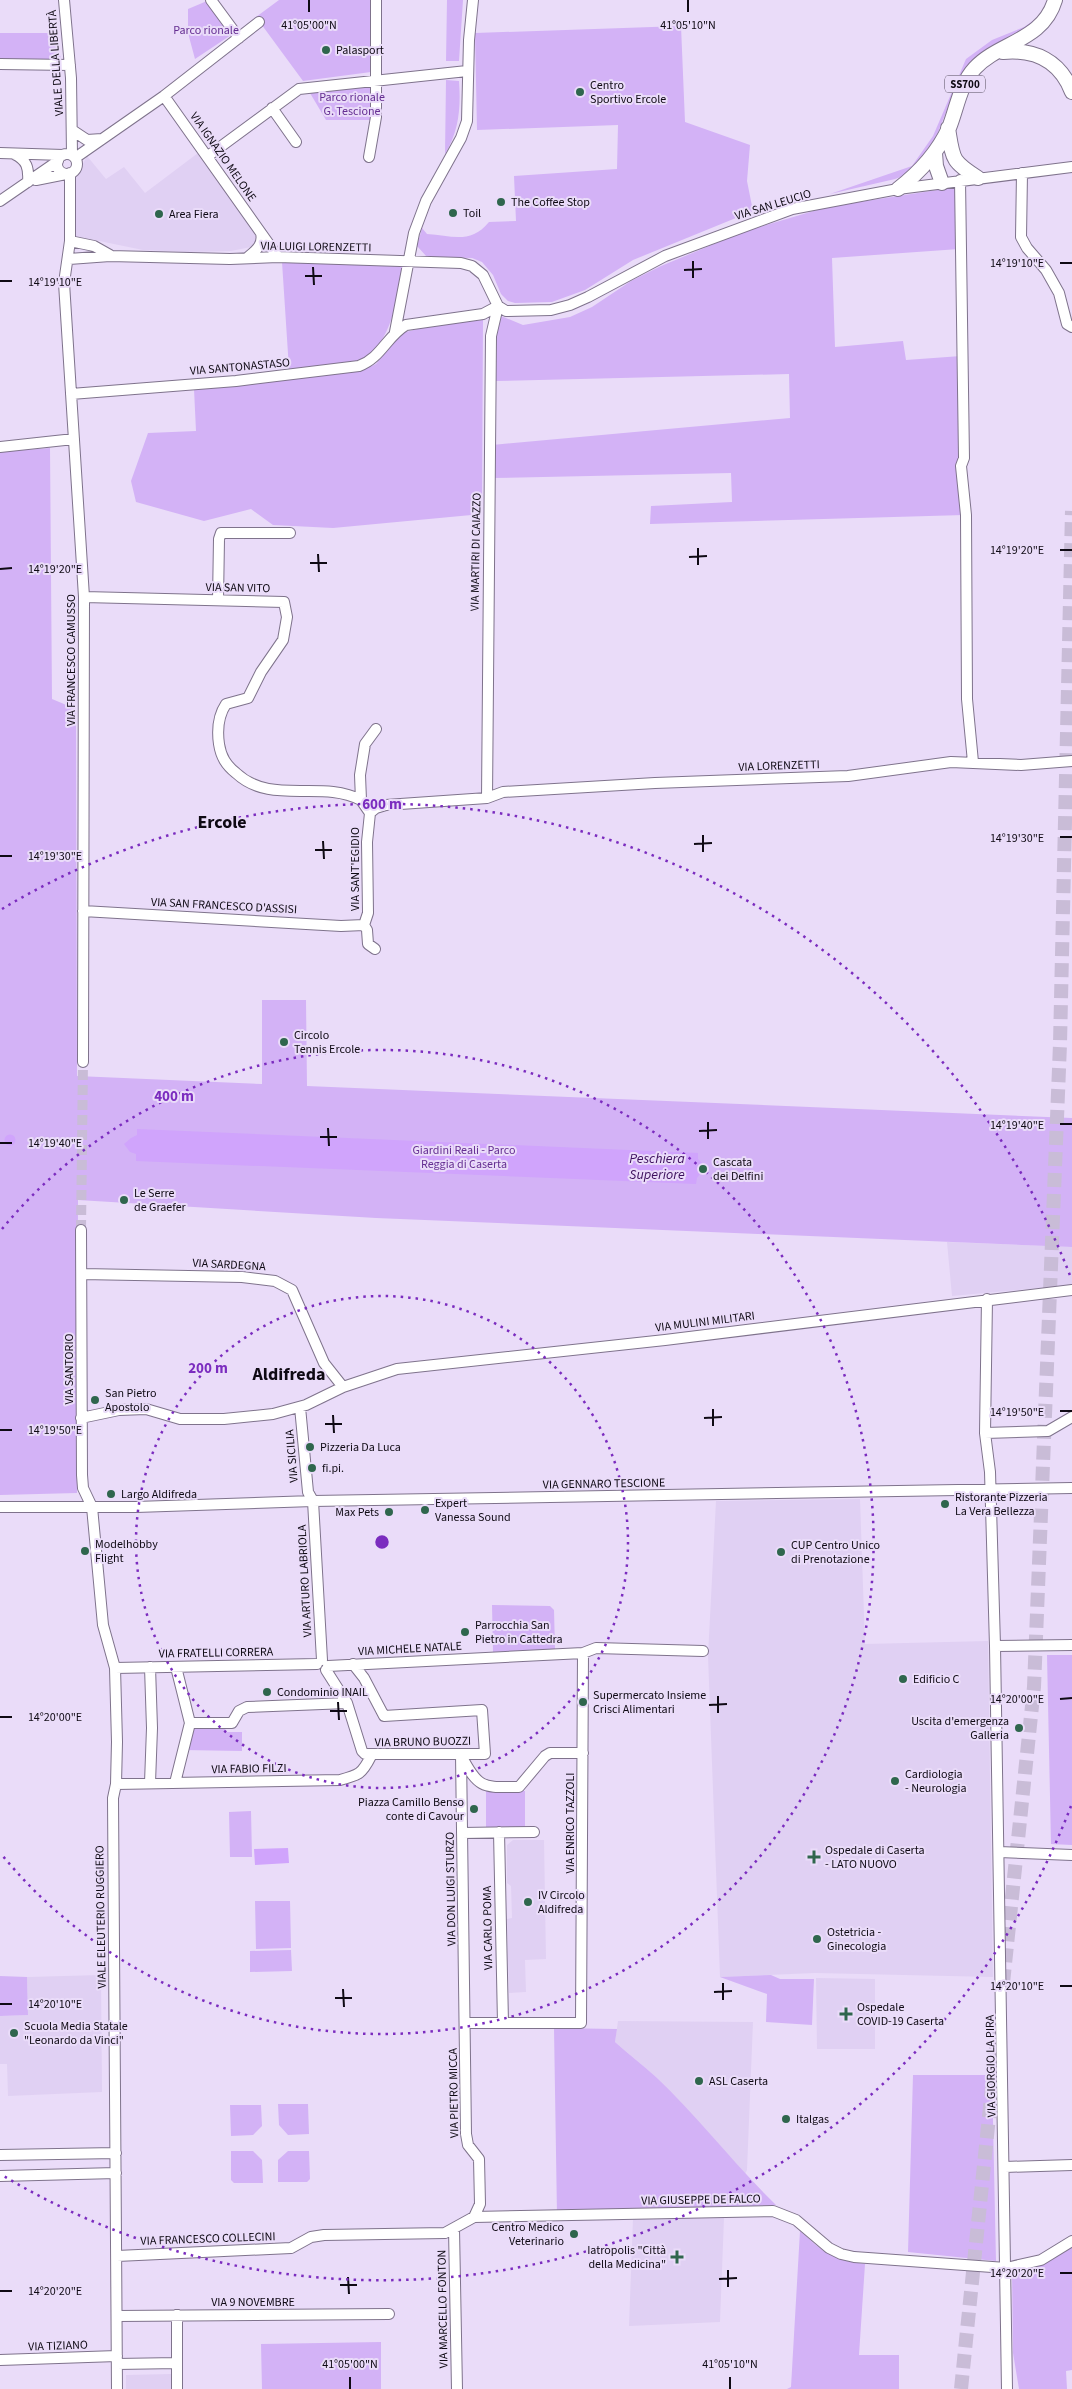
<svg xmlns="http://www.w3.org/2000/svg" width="1072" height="2389" font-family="'Source Sans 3',sans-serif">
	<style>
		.built { fill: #e0d0f3 }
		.green { fill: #d3b2f6 }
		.water { fill: #d0a4fc }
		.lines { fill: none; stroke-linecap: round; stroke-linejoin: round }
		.minor-tunnel { stroke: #c9bcd7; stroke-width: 10; stroke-dasharray: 10 5; stroke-linecap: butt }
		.highway-tunnel { stroke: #c9bcd7; stroke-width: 14; stroke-dasharray: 14 7; stroke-linecap: butt }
		.minor-casing { stroke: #7f738c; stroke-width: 12 }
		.highway-casing { stroke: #7f738c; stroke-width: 16 }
		.minor { stroke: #fff; stroke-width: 10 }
		.highway { stroke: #fff; stroke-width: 14 }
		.ticks { fill: none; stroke: #0f0a14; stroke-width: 2 }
		.ring { fill: none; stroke: #7b2cbf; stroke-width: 2.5; stroke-dasharray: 2.5 5 }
		.poi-dot { fill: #2f664d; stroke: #eadcf9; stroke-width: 2 }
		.labels { text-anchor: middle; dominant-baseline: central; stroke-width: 4; stroke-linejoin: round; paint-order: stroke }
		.shield { fill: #eadcf9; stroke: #514959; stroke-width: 1 }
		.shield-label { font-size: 11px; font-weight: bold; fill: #0f0a14 }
		.park-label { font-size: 12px; fill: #652e92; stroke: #eadcf9 }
		.poi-label { font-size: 12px; fill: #0f0a14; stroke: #eadcf9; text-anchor: start }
		.street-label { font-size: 12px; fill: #0f0a14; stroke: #eadcf9 }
		.water-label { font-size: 14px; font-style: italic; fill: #3e115e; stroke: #eadcf9 }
		.district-label { font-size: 18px; font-weight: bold; fill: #0f0a14; stroke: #eadcf9 }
		.ticks-label { font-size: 12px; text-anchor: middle; fill: #0f0a14; stroke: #eadcf9; stroke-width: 4; stroke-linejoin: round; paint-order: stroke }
		.centre { fill: #7b2cbf; stroke: #eadcf9; stroke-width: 2.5 }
		.ring-label { font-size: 15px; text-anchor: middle; font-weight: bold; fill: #7b2cbf; stroke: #eadcf9; stroke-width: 4; stroke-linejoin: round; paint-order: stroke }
	</style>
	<rect width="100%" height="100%" fill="#eadcf9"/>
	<path class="built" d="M198 153 257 237 256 243 251 247 231 251 186 252 143 250 75 236 76 177 87 156 106 179 124 167 145 193Z
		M947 1242 1072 1247V1285L952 1296Z
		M860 1499 865 1644 988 1641 993 1977 815 1973 720 1977 708 1656 716 1501Z
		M513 1840H544L546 1959 525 1960 526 1992 509 1993 507 1919 512 1918 511 1886 507 1883V1845Z
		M101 1975 102 2092 8 2096 7 2064H0V2016L28 2015 27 1977Z
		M816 1978 875 1979V2049H817Z
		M618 2021 753 2022 747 2170 745 2174 705 2129 656 2077 615 2042Z
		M718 2216 724 2218 720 2322 629 2326 633 2219Z
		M171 2374V2389H126V2375Z"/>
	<path class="green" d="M279 0H370L371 72 303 81 256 17Z
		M447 0H463L459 61H446Z
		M207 1 231 35 195 59 188 33V9Z
		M1048 4 1049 7 1025 31 991 46 971 61 960 77 929 155 909 174 895 179 830 194 912 166 933 136 966 59 992 40 1024 27 1037 18Z
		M681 26 685 122 750 145 747 181 753 211 633 260 585 290 552 302 515 303 508 301 501 294 493 275 482 262 472 258 427 257 417 246 422 228 427 234C453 236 471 244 489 222L516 221 514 176 617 169 618 125 477 130 475 33Z
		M0 33H57L61 61 0 60Z
		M446 80 459 81C461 107 459 131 445 154Z
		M370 86V120H326L310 93Z
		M957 187 959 249 832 258 835 347 903 341 906 360 961 356 964 515 650 524 651 506 732 502 731 473 493 478 492 445 790 418 789 374 496 381 497 331 501 316 523 325 570 317 592 307 631 281 661 266 743 232 827 207Z
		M282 262 404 265C396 298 393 345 359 361L289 369Z
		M483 320 482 514 333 528 273 525 251 509 204 521 136 502 131 481 148 433 196 431 194 389 361 371 376 364 402 333 433 325Z
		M50 448 52 699 76 709 77 1076 262 1084V1000H306L307 1086 1072 1118V1247L376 1218 78 1200 77 1493 0 1495V452Z
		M492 1605 550 1606 554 1610 555 1649 493 1652Z
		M1047 1655H1072V1845L1051 1844Z
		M190 1723H226L225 1732H242V1751L183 1750Z
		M486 1791H525V1827H486Z
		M251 1811 252 1857H230L229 1812Z
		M255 1901H290L291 1948 256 1949Z
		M291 1950 292 1971 250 1972V1951Z
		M771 1975 780 1979H814L812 2025 766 2022 767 1994 720 1977Z
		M0 1976 27 1977 28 2015 0 2016Z
		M554 2028 617 2029 615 2042C628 2054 643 2065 656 2077 698 2117 734 2164 776 2205L557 2215Z
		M913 2075H992L996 2261 908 2252Z
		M278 2104H308L309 2134 288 2135 279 2125Z
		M230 2105H261L262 2126 253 2135 231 2136Z
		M231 2151H253L262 2160 263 2183H234L231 2180Z
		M288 2151H309L310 2179 307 2182H278V2160Z
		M800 2231C827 2255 829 2258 865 2264L859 2355H899V2389H787L791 2387Z
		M1072 2244V2370L1066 2371 1067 2389H1019L1013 2353 1012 2271Z
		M381 2342V2389H262L261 2344Z"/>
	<path class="water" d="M137 1129 698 1153V1159L702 1163 703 1170 697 1178 696 1184 136 1161V1154L130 1152 124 1144 131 1138 137 1135Z
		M4.5 1140a5.5 5.5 0 1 1 11 0a5.5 5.5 0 1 1-11 0Z
		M288 1848 289 1863 255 1865 254 1849Z"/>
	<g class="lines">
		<path class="minor-tunnel" d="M81 1230 83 1062"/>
		<path class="highway-tunnel" d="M1003 1983 1034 1687 1060 1044 1072 511
			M961 2389 998 2029"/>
		<defs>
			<path id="minor" d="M64 0 71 78 72 155
				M211 0 239 38
				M0 64 70 65
				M164 96 278 257
				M272 108 296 142
				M72 130 87 140 102 139
				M0 153 63 155
				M14 154C27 160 29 168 28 182
				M57 164a10 10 0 1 1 20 0a10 10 0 1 1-20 0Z
				M208 156 299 89 467 71
				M369 157 376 117V0
				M75 158 164 96 259 22
				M70 173V241L64 283 84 597 83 1062
				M1022 173 1021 237 1027 248 1046 270 1059 293 1067 324 1072 327
				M36 180 66 174
				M960 180 964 458 961 466 966 515 967 699 973 762
				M0 201 58 161
				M70 241 94 246 110 255
				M247 258C255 251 264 245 261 233
				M69 259 110 256 230 259 278 257 461 263 472 266 483 275 498 306 506 311 551 310 570 305 588 297 665 256 792 209 898 189 1072 167
				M395 332 414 233 426 201 461 138 467 121 469 40 473 0
				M71 394 236 381 359 366C381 358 387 336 406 325L483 314 498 306
				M0 447 74 439
				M84 597 284 602 287 617 283 640 261 672 248 698 226 704C218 716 217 730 219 744 221 757 226 765 236 773 271 806 321 779 361 800
				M218 600 219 539 221 533H290
				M487 798 491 336 498 306
				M370 813 376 808 386 805 487 798 503 792 655 783 848 776 951 762 1021 765 1072 761
				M83 911 341 926 364 925
				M364 925 368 913 367 842 370 813 361 800 360 775 365 744 376 729
				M364 925 367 930 368 944 375 949
				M81 1230 82 1475 83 1488 92 1507 103 1625 115 1668 117 1742 116 1784 113 1798 117 2389
				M82 1274 242 1277 275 1281 292 1290 324 1363 343 1387
				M987 1299 985 1433 990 1472 995 1646 1007 2389
				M300 1407 308 1492 313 1501 322 1660
				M81 1418 119 1410 146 1409 180 1419H224L273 1414 306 1405 343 1387 397 1369 665 1340 1072 1290
				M985 1433 1048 1431 1072 1417
				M0 1507H136L313 1501 1072 1488
				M995 1646 1072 1645
				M328 1666 583 1653 596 1648 703 1651
				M115 1668 317 1664
				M326 1670 347 1703 362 1751 365 1754H485L482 1710 384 1716 364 1678 353 1664
				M190 1723H232L239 1711 247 1707 347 1703
				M461 1754 466 2134 468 2145 479 2159 480 2204 474 2217
				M462 1757C479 1790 484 1787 519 1787L545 1756 550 1753H583
				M150 1783 152 1728 150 1667
				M175 1783 190 1723 176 1667
				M116 1784 340 1780C359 1775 362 1774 371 1756
				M499 1832 503 2023
				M462 1833 534 1832
				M999 1852 1072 1855
				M466 2023H581L583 1653
				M0 2155 116 2153
				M1005 2167 1072 2165
				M0 2176 116 2173
				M454 2229 457 2389
				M117 2256 291 2248 311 2237 324 2235 445 2233 474 2217 773 2211 796 2220 829 2248 841 2254 854 2257 1006 2268 1041 2260 1072 2241
				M177 2315V2389
				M117 2316 389 2314
				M0 2360 117 2356
				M117 2364 177 2363"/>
			<path id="highway" d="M1003 52C1035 49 1060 61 1072 92
				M948 128C953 159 951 161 978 178
				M935 153 936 166 942 183
				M898 189C920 172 937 154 949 128 957 108 960 84 975 68 999 42 1043 41 1055 0"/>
		</defs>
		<use href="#minor" class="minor-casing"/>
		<use href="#highway" class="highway-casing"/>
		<use href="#minor" class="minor"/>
		<use href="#highway" class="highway"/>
	</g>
	<path class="ticks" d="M309 0V12M688 0V12M693 261V278M1060 263H1072M313 267 314 285M684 270 702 269M305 276H322M0 281H12M698 548V565M1060 550H1072M318 554 319 572M689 557 707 556M310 563H327M0 569 12 568M703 835V852M1060 837H1072M323 841 324 859M694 844 712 843M315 850H332M0 856H12M708 1122V1139M1060 1124H1072M328 1128 329 1146M699 1131 717 1130M320 1137H337M0 1143H12M713 1409V1426M1060 1411H1072M333 1415 334 1433M704 1418 722 1417M325 1424H342M0 1430H12M718 1696V1713M1060 1699 1072 1698M338 1702 339 1720M709 1705 727 1704M330 1711H347M0 1717H12M723 1983V2000M1060 1986H1072M343 1989 344 2007M714 1992 732 1991M335 1998H352M0 2004H12M728 2270V2287M1060 2273H1072M348 2277 349 2294M719 2279 737 2278M340 2285H357M0 2291H12M350 2377V2389M730 2377V2389"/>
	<g class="ring">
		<circle cx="382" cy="1542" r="246"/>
		<path d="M2 1229A492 492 0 1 1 2 1855"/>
		<path d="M1071 1806A738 738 0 0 1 2 2175M2 909A738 738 0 0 1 1071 1278"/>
	</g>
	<g class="poi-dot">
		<circle cx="326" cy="50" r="5"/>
		<circle cx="580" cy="92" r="5"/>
		<circle cx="501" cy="202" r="5"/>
		<circle cx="453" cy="213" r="5"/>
		<circle cx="159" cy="214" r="5"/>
		<circle cx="284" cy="1042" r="5"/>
		<circle cx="703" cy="1169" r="5"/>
		<circle cx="124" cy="1200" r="5"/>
		<circle cx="95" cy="1400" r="5"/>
		<circle cx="310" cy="1447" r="5"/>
		<circle cx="312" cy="1468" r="5"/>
		<circle cx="111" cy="1494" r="5"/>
		<circle cx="945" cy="1504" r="5"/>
		<circle cx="425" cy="1510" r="5"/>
		<circle cx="389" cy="1512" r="5"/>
		<circle cx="85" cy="1551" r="5"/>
		<circle cx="781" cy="1552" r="5"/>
		<circle cx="465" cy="1632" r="5"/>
		<circle cx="903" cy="1679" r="5"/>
		<circle cx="267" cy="1692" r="5"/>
		<circle cx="583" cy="1702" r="5"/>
		<circle cx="1019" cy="1728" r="5"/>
		<circle cx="895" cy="1781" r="5"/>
		<circle cx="474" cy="1809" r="5"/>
		<path d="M811.5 1849.5h5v5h5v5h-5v5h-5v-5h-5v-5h5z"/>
		<circle cx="528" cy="1902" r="5"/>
		<circle cx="817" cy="1939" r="5"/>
		<path d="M843.5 2006.5h5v5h5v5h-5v5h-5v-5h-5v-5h5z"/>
		<circle cx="14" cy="2033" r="5"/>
		<circle cx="699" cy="2081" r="5"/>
		<circle cx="786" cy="2119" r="5"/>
		<circle cx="574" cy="2234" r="5"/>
		<path d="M674.5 2249.5h5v5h5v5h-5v5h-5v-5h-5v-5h5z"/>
	</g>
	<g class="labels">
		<rect class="shield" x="945" y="75.5" width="40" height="17" rx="4"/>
		<g class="shield-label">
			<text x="965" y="84">SS700</text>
		</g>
		<g class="park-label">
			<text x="206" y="30">Parco rionale</text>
			<text x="352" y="97">Parco rionale<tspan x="352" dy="14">G. Tescione</tspan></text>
			<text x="464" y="1150">Giardini Reali - Parco<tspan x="464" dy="14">Reggia di Caserta</tspan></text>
		</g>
		<g class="poi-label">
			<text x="336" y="50">Palasport</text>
			<text x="590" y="85">Centro<tspan x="590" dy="14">Sportivo Ercole</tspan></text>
			<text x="511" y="202">The Coffee Stop</text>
			<text x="463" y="213">Toil</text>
			<text x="169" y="214">Area Fiera</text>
			<text x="294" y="1035">Circolo<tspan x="294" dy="14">Tennis Ercole</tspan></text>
			<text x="713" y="1162">Cascata<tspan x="713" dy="14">dei Delfini</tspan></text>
			<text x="134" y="1193">Le Serre<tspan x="134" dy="14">de Graefer</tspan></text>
			<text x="105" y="1393">San Pietro<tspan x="105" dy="14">Apostolo</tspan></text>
			<text x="320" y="1447">Pizzeria Da Luca</text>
			<text x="322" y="1468">fi.pi.</text>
			<text x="121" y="1494">Largo Aldifreda</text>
			<text x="955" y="1497">Ristorante Pizzeria<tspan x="955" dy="14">La Vera Bellezza</tspan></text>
			<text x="435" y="1503">Expert<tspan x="435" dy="14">Vanessa Sound</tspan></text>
			<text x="379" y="1512" text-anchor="end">Max Pets</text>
			<text x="95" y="1544">Modelhobby<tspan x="95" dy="14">Flight</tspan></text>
			<text x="791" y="1545">CUP Centro Unico<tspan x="791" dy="14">di Prenotazione</tspan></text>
			<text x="475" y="1625">Parrocchia San<tspan x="475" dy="14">Pietro in Cattedra</tspan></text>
			<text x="913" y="1679">Edificio C</text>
			<text x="277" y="1692">Condominio INAIL</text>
			<text x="593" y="1695">Supermercato Insieme<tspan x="593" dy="14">Crisci Alimentari</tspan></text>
			<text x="1009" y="1721" text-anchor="end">Uscita d'emergenza<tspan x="1009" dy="14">Galleria</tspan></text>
			<text x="905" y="1774">Cardiologia<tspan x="905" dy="14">- Neurologia</tspan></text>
			<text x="464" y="1802" text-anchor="end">Piazza Camillo Benso<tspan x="464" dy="14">conte di Cavour</tspan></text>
			<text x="825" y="1850">Ospedale di Caserta<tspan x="825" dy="14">- LATO NUOVO</tspan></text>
			<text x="538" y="1895">IV Circolo<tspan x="538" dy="14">Aldifreda</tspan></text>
			<text x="827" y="1932">Ostetricia -<tspan x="827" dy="14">Ginecologia</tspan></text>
			<text x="857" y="2007">Ospedale<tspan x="857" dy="14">COVID-19 Caserta</tspan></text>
			<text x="24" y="2026">Scuola Media Statale<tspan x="24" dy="14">"Leonardo da Vinci"</tspan></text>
			<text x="709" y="2081">ASL Caserta</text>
			<text x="796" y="2119">Italgas</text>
			<text x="564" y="2227" text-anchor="end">Centro Medico<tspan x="564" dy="14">Veterinario</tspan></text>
			<text x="666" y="2250" text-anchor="end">Iatropolis "Città<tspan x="666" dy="14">della Medicina"</tspan></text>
		</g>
		<g class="street-label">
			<text transform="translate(56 63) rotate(-94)">VIALE DELLA LIBERTÀ</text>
			<text transform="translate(223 157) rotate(55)">VIA IGNAZIO MELONE</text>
			<text transform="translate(773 205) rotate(-17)">VIA SAN LEUCIO</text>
			<text transform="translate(316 247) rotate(1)">VIA LUIGI LORENZETTI</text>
			<text transform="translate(240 367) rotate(-5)">VIA SANTONASTASO</text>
			<text transform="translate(476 552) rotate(-89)">VIA MARTIRI DI CAIAZZO</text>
			<text transform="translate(238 588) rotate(1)">VIA SAN VITO</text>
			<text transform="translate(71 660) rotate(-90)">VIA FRANCESCO CAMUSSO</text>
			<text transform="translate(779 766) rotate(-2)">VIA LORENZETTI</text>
			<text transform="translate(355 869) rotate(-90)">VIA SANT'EGIDIO</text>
			<text transform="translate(224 906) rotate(3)">VIA SAN FRANCESCO D'ASSISI</text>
			<text transform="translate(229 1265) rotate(3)">VIA SARDEGNA</text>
			<text transform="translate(705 1322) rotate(-7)">VIA MULINI MILITARI</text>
			<text transform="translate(69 1369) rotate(-90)">VIA SANTORIO</text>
			<text transform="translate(292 1456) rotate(-95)">VIA SICILIA</text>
			<text transform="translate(604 1484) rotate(-1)">VIA GENNARO TESCIONE</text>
			<text transform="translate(305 1581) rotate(-93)">VIA ARTURO LABRIOLA</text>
			<text transform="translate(410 1649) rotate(-3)">VIA MICHELE NATALE</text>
			<text transform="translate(216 1653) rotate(-1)">VIA FRATELLI CORRERA</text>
			<text transform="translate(423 1742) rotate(-1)">VIA BRUNO BUOZZI</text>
			<text transform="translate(249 1769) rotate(-1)">VIA FABIO FILZI</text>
			<text transform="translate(570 1823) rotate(-90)">VIA ENRICO TAZZOLI</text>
			<text transform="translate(451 1889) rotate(-91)">VIA DON LUIGI STURZO</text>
			<text transform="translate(101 1917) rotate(-91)">VIALE ELEUTERIO RUGGIERO</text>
			<text transform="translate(488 1928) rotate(-91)">VIA CARLO POMA</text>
			<text transform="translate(991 2066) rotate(-91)">VIA GIORGIO LA PIRA</text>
			<text transform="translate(454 2093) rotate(-91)">VIA PIETRO MICCA</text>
			<text transform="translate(701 2200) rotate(-1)">VIA GIUSEPPE DE FALCO</text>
			<text transform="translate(208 2239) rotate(-2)">VIA FRANCESCO COLLECINI</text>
			<text x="253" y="2302">VIA 9 NOVEMBRE</text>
			<text transform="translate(443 2309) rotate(-91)">VIA MARCELLO FONTON</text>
			<text transform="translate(58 2346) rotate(-2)">VIA TIZIANO</text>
		</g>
		<g class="water-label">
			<text x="657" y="1159">Peschiera<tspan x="657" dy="16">Superiore</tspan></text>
		</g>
		<g class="district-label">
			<text x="222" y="822">Ercole</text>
			<text x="289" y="1374">Aldifreda</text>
		</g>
	</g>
	<g class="ticks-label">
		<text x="309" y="29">41°05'00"N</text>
		<text x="688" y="29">41°05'10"N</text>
		<text x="1017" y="267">14°19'10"E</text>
		<text x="55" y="286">14°19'10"E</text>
		<text x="1017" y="554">14°19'20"E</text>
		<text x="55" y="573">14°19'20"E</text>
		<text x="1017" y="842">14°19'30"E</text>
		<text x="55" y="860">14°19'30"E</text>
		<text x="1017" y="1129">14°19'40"E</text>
		<text x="55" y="1147">14°19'40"E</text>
		<text x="1017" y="1416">14°19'50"E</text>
		<text x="55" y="1434">14°19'50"E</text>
		<text x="1017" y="1703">14°20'00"E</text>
		<text x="55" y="1721">14°20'00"E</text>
		<text x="1017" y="1990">14°20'10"E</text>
		<text x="55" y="2008">14°20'10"E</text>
		<text x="1017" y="2277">14°20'20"E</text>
		<text x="55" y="2295">14°20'20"E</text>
		<text x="350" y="2368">41°05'00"N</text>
		<text x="730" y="2368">41°05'10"N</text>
	</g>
	<circle cx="382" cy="1542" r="8" class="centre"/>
	<g class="ring-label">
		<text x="382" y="809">600 m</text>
		<text x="174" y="1101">400 m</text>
		<text x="208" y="1373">200 m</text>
	</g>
</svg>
